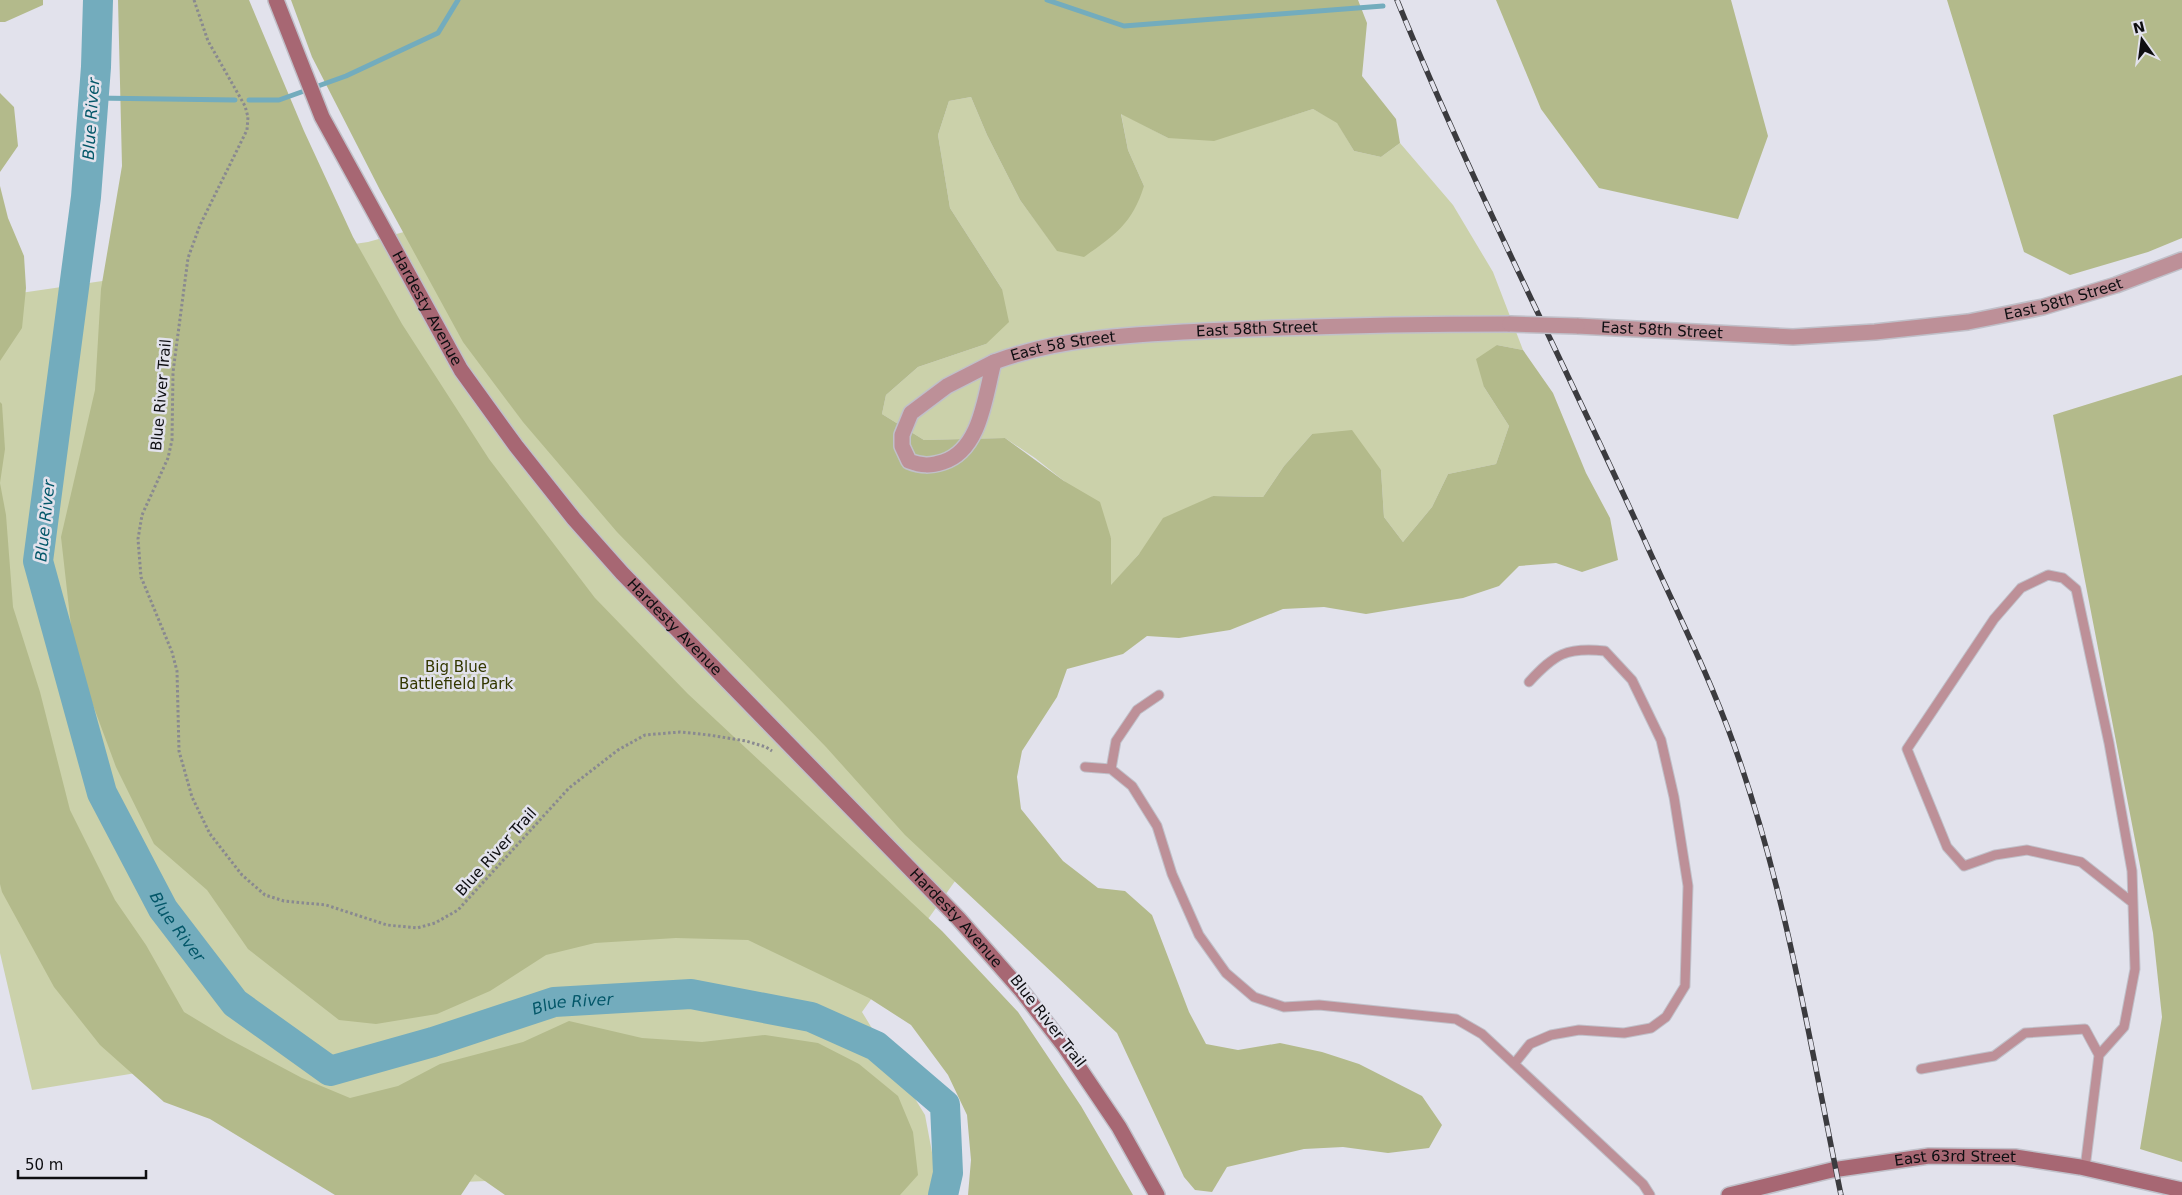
<svg xmlns="http://www.w3.org/2000/svg" width="2182" height="1195" font-family="'DejaVu Sans',sans-serif">
	<style>
		.green { fill: #cbd1aa }
		.forest { fill: #b3ba8b }
		.lines { fill: none; stroke-linecap: round; stroke-linejoin: round }
		.stream { stroke: #73acbd; stroke-width: 5 }
		.river { stroke: #73acbd; stroke-width: 30 }
		.lane-casing { stroke: #c0c0c9; stroke-width: 11 }
		.street-casing { stroke: #c0c0c9; stroke-width: 18 }
		.secondary-casing { stroke: #c0c0c9; stroke-width: 18 }
		.path { stroke: #898990; stroke-width: 3; stroke-dasharray: 2.5 2.5; stroke-linecap: butt }
		.lane { stroke: #bd9098; stroke-width: 9 }
		.street { stroke: #bd9098; stroke-width: 15 }
		.secondary { stroke: #a76773; stroke-width: 15 }
		.rail-casing { stroke: #3b3b3f; stroke-width: 5.5 }
		.rail { stroke: #e2e2ec; stroke-width: 4; stroke-dasharray: 11; stroke-linecap: butt }
		.street-bridge-casing { stroke: #c0c0c9; stroke-width: 18; stroke-linecap: butt }
		.street-bridge { stroke: #bd9098; stroke-width: 15 }
		.labels { text-anchor: middle; dominant-baseline: central; stroke-width: 5; stroke-linejoin: round; paint-order: stroke }
		.street-label { font-size: 15px; fill: #0e0e11; stroke: #e2e2ec }
		.park-label { font-size: 15px; fill: #333700; stroke: #e2e2ec }
		.water-label { font-size: 16px; font-style: italic; fill: #035769; stroke: #e2e2ec }
	</style>
	<rect width="100%" height="100%" fill="#e2e2ec"/>
	<path class="green" d="M971 97 987 135 1020 200 1057 250 1144 186 1128 150 1121 113 1168 138 1272 122 1313 109 1337 122 1354 151 1381 157 1400 143 1453 205 1493 272 1523 350 1497 345 1484 387 1509 426 1496 464 1448 474 1432 507 1403 542 1384 517 1381 470 1312 434 1284 466 1263 497 1213 496 1139 554 1111 586V538L1064 481 1035 458 1005 438 924 440 882 414 886 395 918 367 986 344 1002 289 950 208 938 135 949 101Z
		M418 228 970 860 862 1012 925 1115 940 1195H555L554 1178 345 1187 228 1058 32 1090 0 953V296L368 242Z"/>
	<path class="forest" d="M0 0H43V5L5 22H0Z
		M118 0H249L304 131 353 237 402 324 489 459 595 598 688 694 942 931 1018 1012 1081 1106 1133 1195H968L971 1160 967 1115 948 1075 911 1025 869 998 748 940 676 938 595 943 546 955 490 991 437 1014 376 1024 339 1020 248 949 207 890 154 844 116 767 90 697 72 635 61 537 95 390 101 289 122 166Z
		M291 0H1358L1367 23 1362 76 1396 119 1400 143 1381 157 1354 151 1337 123 1313 109 1214 141 1168 138 1121 114 1128 150 1144 186C1132 224 1115 235 1084 257L1057 251 1020 200 987 135 971 97 949 101 938 135 950 208 1002 289 1009 322 986 344 918 367 886 395 882 414 924 440 1005 438 1064 481 1100 502 1111 538V585L1139 554 1163 518 1213 496 1263 497 1284 466 1312 434 1352 430 1381 470 1384 517 1403 542 1432 507 1448 474 1496 464 1509 426 1484 387 1476 359 1497 345 1523 350 1553 393 1586 473 1610 518 1618 560 1582 572 1556 563 1519 566 1499 586 1463 598 1366 614 1324 607 1283 609 1230 630 1179 638 1147 636 1123 654 1067 669 1057 697 1022 751 1017 777 1021 809 1063 861 1098 888 1125 891 1152 915 1189 1012 1206 1044 1238 1050 1280 1043 1322 1052 1359 1064 1422 1096 1442 1125 1429 1148 1388 1153 1343 1147 1304 1149 1227 1167 1212 1192 1195 1190 1184 1177 1117 1033 905 835 826 747 617 532 523 422 463 342 380 190 312 57Z
		M1496 0H1731L1768 136 1738 219 1599 188 1541 109Z
		M1947 0H2182V238L2148 252 2070 275 2024 252Z
		M0 93 14 107 18 146 0 172Z
		M0 186 8 218 24 256 26 288 22 328 0 361Z
		M2182 375V1162L2140 1149 2162 1017 2153 933 2053 415Z
		M0 402 2 404 5 449 0 483 6 515 13 607 40 692 70 810 115 900 146 945 184 1012 227 1038 302 1078 350 1098 398 1086 440 1064 523 1042 569 1021 642 1038 702 1042 765 1035 818 1043 859 1064 898 1096 913 1132 918 1175 900 1195H505L475 1174 461 1195H335L210 1119 164 1102 100 1045 54 987 2 892 0 884Z"/>
	<g class="lines">
		<path class="stream" d="M1047 0 1124 26 1383 6
			M94 98 235 100
			M249 100H279L346 76 438 33 458 0"/>
		<path class="river" id="s1" d="M98 0 96 67 86 197 38 561 102 793 163 909 235 1003 330 1071 433 1042 554 1002 691 994 811 1017 876 1046 945 1105 948 1173 943 1195"/>
		<defs>
			<path id="lane" d="M1085 767 1111 769 1132 786 1157 826 1172 874 1199 935 1226 973 1254 997 1284 1007 1319 1005 1456 1019 1482 1034 1643 1184 1650 1195
				M1111 769 1116 741 1137 710 1159 695
				M1514 1064 1530 1044 1551 1035 1579 1030 1624 1033 1651 1028 1666 1017 1685 986 1688 886 1674 797 1661 740 1632 680 1605 651C1566 647 1555 654 1529 682
				M1921 1069 1994 1056 2025 1033 2085 1029 2099 1055
				M2085 1168 2099 1055 2124 1027 2135 969 2132 871 2109 743 2076 589 2063 578 2048 575 2021 588 1994 619 1907 749 1947 847 1964 866 1995 855 2027 850 2081 862 2133 903"/>
			<g id="street">
				<path id="s2" d="M1577 326 1793 337 1875 332 1968 322 2043 307 2116 285 2182 260"/>
				<path id="s3" d="M994 362C1067 335 1148 334 1225 330 1320 326 1415 324 1510 324"/>
				<path d="M994 362C985 395 981 450 943 462 930 466 922 466 909 461L902 446V435L911 413 947 386Z"/>
			</g>
			<g id="secondary">
				<path id="s4" d="M276 0 322 117 461 370 516 446 574 519 622 573 958 918 1021 990 1065 1047 1119 1127 1157 1195"/>
				<path id="s5" d="M1729 1195 1832 1170 1929 1156 2015 1157 2080 1167 2182 1190"/>
			</g>
		</defs>
		<use href="#lane" class="lane-casing"/>
		<use href="#street" class="street-casing"/>
		<use href="#secondary" class="secondary-casing"/>
		<path class="path" d="M194 0 208 41 245 106 248 117 247 130 200 225 188 258 173 372 172 440 168 458 142 515 138 539 141 577 172 652 177 671 179 751 192 797 210 834 242 875 265 895 284 901 326 905 387 925 417 928 435 923 458 910 569 788 618 750 645 735 680 732 709 735 746 741 766 747 772 751"/>
		<use href="#lane" class="lane"/>
		<use href="#street" class="street"/>
		<use href="#secondary" class="secondary"/>
		<defs>
			<path id="rail" d="M1397 0C1473 187 1566 366 1649 550 1678 614 1710 678 1734 745 1786 890 1810 1044 1841 1195"/>
		</defs>
		<use href="#rail" class="rail-casing"/>
		<use href="#rail" class="rail"/>
		<defs>
			<path id="street-bridge" d="M1510 324 1577 326"/>
		</defs>
		<use href="#street-bridge" class="street-bridge-casing"/>
		<use href="#street-bridge" class="street-bridge"/>
	</g>
	<g class="labels">
		<g class="street-label">
			<text stroke="none"><textPath href="#s2" startOffset="490">East 58th Street</textPath></text>
			<text stroke="none"><textPath href="#s4" startOffset="344">Hardesty Avenue</textPath></text>
			<text stroke="none"><textPath href="#s3" startOffset="266">East 58th Street</textPath></text>
			<text stroke="none"><textPath href="#s2" startOffset="85">East 58th Street</textPath></text>
			<text stroke="none"><textPath href="#s3" startOffset="71">East 58 Street</textPath></text>
			<text transform="translate(161 395) rotate(-85)">Blue River Trail</text>
			<text stroke="none"><textPath href="#s4" startOffset="749">Hardesty Avenue</textPath></text>
			<text transform="translate(496 852) rotate(-48)">Blue River Trail</text>
			<text stroke="none"><textPath href="#s4" startOffset="1154">Hardesty Avenue</textPath></text>
			<text transform="translate(1048 1021) rotate(52)">Blue River Trail</text>
			<text stroke="none"><textPath href="#s5" startOffset="230">East 63rd Street</textPath></text>
		</g>
		<g class="park-label">
			<text x="456" y="667">Big Blue<tspan x="456" dy="17">Battlefield Park</tspan></text>
		</g>
		<g class="water-label">
			<text transform="translate(91 119) rotate(-86)">Blue River</text>
			<text transform="translate(45 521) rotate(-84)">Blue River</text>
			<text stroke="none"><textPath href="#s1" startOffset="959">Blue River</textPath></text>
			<text stroke="none"><textPath href="#s1" startOffset="1424">Blue River</textPath></text>
		</g>
	</g>
	<g transform="translate(2142 40) rotate(346)" stroke="#e2e2ec" stroke-width="4" paint-order="stroke">
	<path d="M0-4L9 19L0 12L-9 19Z" fill="#0e0e11"/>
	<text y="-8" font-size="14" font-weight="bold" text-anchor="middle" fill="#0e0e11">N</text>
	</g>
	<path d="M18 1170v8h128v-8" fill="none" stroke="#0e0e11" stroke-width="2.5"/>
	<text x="25" y="1170" font-size="15" fill="#0e0e11" stroke="#e2e2ec" stroke-width="4" paint-order="stroke">50 m</text>
</svg>
